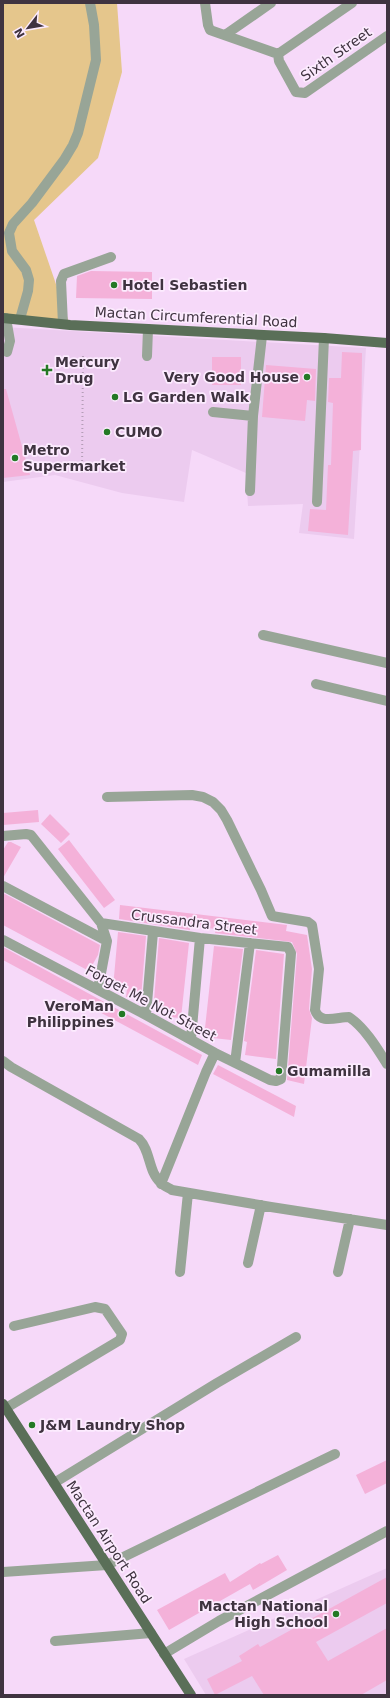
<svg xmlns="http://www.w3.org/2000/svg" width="390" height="1698" font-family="'DejaVu Sans',sans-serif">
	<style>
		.built { fill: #eccbef }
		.green { fill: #e5c68c }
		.building { fill: #f4b1d9 }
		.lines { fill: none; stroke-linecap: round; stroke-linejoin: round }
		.path { stroke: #b59eb8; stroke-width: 2; stroke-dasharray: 1 3; stroke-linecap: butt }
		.minor { stroke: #98a597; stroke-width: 10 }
		.major { stroke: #5a6f58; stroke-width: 10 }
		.poi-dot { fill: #247925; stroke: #fcebfe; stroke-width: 1.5 }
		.labels { text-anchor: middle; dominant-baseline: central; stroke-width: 3.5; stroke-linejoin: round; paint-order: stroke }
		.street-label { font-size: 14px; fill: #3f3340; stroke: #fcebfe }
		.poi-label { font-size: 14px; font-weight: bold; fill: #3f3340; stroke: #fcebfe; text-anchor: start }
	</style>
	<rect width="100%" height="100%" fill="#f6d9f9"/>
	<path class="built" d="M3 327 366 348 354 539 299 533 303 504 248 506 246 473 192 450 184 502 122 493 55 475 3 482Z
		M387 1568V1695H206L184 1659Z"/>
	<path class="green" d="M3 3H117L122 72 98 158 34 220 70 325 3 319Z"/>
	<path class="building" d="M91 271 152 272V299L76 298 77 276Z
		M342 352 362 353 361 450 353 451 348 535 308 531 310 509 326 510 328 465H331L333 403 328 402 329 378H341Z
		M212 357H241V385H212Z
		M266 365 316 369 315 401 307 400 305 421 262 417Z
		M3 389H6L30 475 3 478Z
		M38 810 39 822 3 825V813Z
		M50 814 70 834 61 843 41 824Z
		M69 840 115 900 104 908 58 849Z
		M8 842H11L21 847 3 878V850Z
		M3 893 100 945 98 955 89 971 3 925Z
		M120 905 279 924 287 925 286 931 307 935 312 969 309 1009 312 1018 304 1084 287 1080 297 954 292 942 215 933 216 929 190 926V930L119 919Z
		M118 932 146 936 141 998 126 997 127 989 113 988Z
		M159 938 189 943 181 1018 168 1017 169 1008 156 1006 157 1000H154Z
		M214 946 243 949 231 1040 204 1037Z
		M3 947 202 1055 198 1065 3 960Z
		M256 950 284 954 276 1059 245 1055 247 1042 244 1041Z
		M218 1065 296 1106 294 1117 213 1074Z
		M387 1460V1483L365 1494 356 1475Z
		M278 1555 287 1570 253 1590 250 1584 169 1630 157 1610 225 1573 230 1582 260 1563 261 1564Z
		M387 1577V1603L316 1642 328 1661 387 1628V1680L361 1695H264L252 1676 215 1695 207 1679 242 1661 239 1656 258 1644 260 1647Z"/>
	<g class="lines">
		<path class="path" d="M82 473 83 354"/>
		<path class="minor" d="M205 3 208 25 210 30 278 54
			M225 35 271 3
			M278 54 279 61 296 92 305 93 387 36
			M278 54 352 3
			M6 318 10 341 7 352
			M20 319 28 291 29 280 26 270 12 251 9 233 13 224 32 203 64 160 73 145 78 133 96 60 94 25 90 3
			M63 324 61 281 64 274 111 257
			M147 356 148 329
			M213 412 253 416
			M250 491 253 416 262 336
			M317 502 324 338
			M263 635 387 663
			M316 684 387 701
			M107 797 192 795 203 797 213 802 221 810 227 820 261 890 272 916 308 922 312 925 319 969 315 1010C320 1025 337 1017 349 1017 365 1028 377 1048 387 1064
			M3 836 26 834 31 835 101 923 107 941 98 989
			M3 886 107 941
			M3 940 146 1015 215 1053 270 1080 276 1081 281 1079 291 953 288 947 200 938 101 923
			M146 1015 153 932
			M191 1039 200 938
			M3 1061 11 1067 139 1139C151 1151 148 1172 161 1183 164 1186 169 1188 172 1190L271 1207 387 1225
			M235 1063 250 943
			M161 1184 206 1072 215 1053
			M248 1263 261 1205
			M180 1272 188 1193
			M338 1272 350 1219
			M6 1408 120 1340 122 1334 105 1309 95 1307 14 1326
			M54 1483 217 1383 296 1337
			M3 1572 107 1565 335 1454
			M55 1641 151 1633
			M164 1654 219 1621 387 1531"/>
		<path class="major" d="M3 318 70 325 324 338 387 343
			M3 1404 191 1695"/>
	</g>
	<g class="poi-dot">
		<circle cx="114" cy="285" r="4"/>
		<path d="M45 364h4v4h4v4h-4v4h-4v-4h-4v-4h4z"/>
		<circle cx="307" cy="377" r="4"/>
		<circle cx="115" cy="397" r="4"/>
		<circle cx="107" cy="432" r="4"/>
		<circle cx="15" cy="458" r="4"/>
		<circle cx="122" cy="1014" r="4"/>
		<circle cx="279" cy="1071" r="4"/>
		<circle cx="32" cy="1425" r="4"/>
		<circle cx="336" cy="1614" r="4"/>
	</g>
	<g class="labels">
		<g class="street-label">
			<text transform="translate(336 54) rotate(-35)">Sixth Street</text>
			<text transform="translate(196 317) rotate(3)">Mactan Circumferential Road</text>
			<text transform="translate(194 922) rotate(7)">Crussandra Street</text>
			<text transform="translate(151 1003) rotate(28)">Forget Me Not Street</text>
			<text transform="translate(109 1542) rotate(57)">Mactan Airport Road</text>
		</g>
		<g class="poi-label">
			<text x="122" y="285">Hotel Sebastien</text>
			<text x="55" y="362">Mercury<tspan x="55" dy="16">Drug</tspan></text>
			<text x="299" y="377" text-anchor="end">Very Good House</text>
			<text x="123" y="397">LG Garden Walk</text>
			<text x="115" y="432">CUMO</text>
			<text x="23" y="450">Metro<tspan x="23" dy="16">Supermarket</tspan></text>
			<text x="114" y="1006" text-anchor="end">VeroMan<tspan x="114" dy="16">Philippines</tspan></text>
			<text x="287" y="1071">Gumamilla</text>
			<text x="40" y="1425">J&amp;M Laundry Shop</text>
			<text x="328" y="1606" text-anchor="end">Mactan National<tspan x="328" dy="16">High School</tspan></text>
		</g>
	</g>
	<rect width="390" height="1698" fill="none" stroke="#3f3340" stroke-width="8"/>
	<g transform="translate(28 28) rotate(239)" stroke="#fcebfe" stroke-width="3" paint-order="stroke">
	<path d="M0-3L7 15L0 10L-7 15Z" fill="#3f3340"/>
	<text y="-6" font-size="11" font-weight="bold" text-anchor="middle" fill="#3f3340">N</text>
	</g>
</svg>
